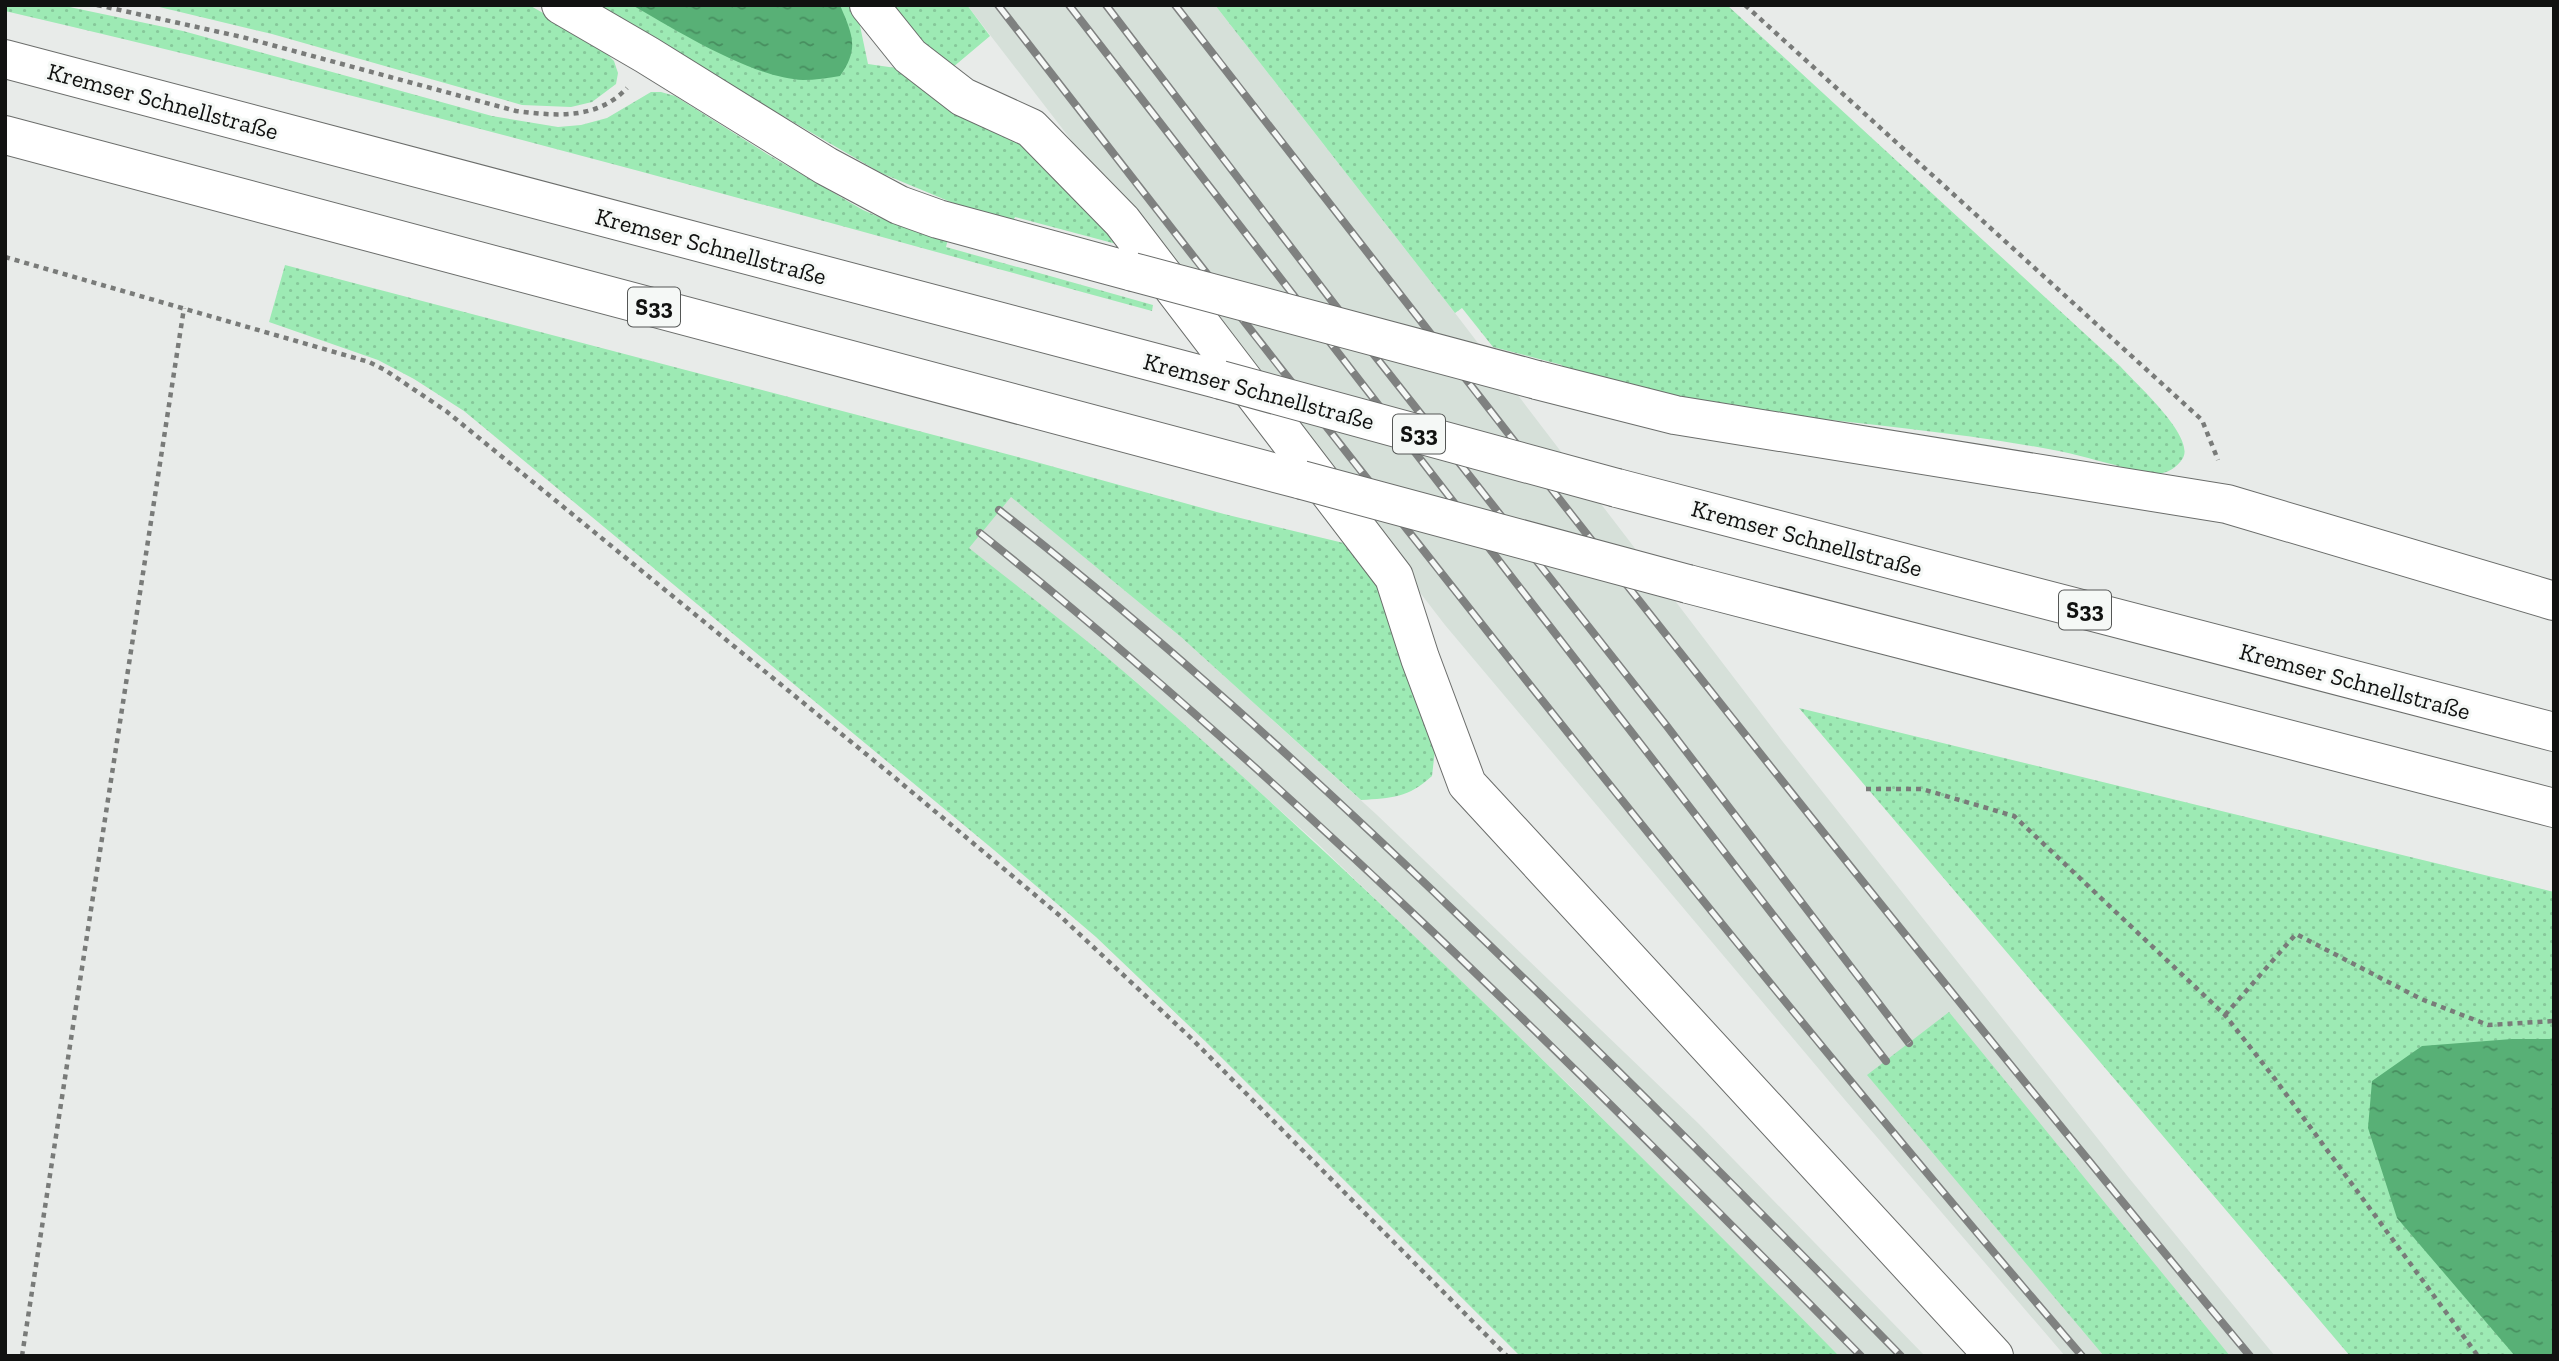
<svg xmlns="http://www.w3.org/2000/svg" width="2559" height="1361" font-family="'Zilla Slab',serif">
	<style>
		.built { fill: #d6e0d9 }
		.grass { fill: url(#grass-dots) }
		.water { fill: url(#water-ripples) }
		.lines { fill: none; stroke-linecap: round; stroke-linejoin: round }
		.minor-casing { stroke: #6b6d6b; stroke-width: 40 }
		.highway-casing { stroke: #6b6d6b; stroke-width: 40 }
		.path { stroke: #797b79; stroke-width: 4.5; stroke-dasharray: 5 5; stroke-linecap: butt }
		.minor { stroke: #fff; stroke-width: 38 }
		.highway { stroke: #fff; stroke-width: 38 }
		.rail-casing { stroke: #7f8180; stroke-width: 8 }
		.rail { stroke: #f5f8f6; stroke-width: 5; stroke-dasharray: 16; stroke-linecap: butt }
		.minor-bridge-casing { stroke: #6b6d6b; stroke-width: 40; stroke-linecap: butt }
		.highway-bridge-casing { stroke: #6b6d6b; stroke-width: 40; stroke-linecap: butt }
		.minor-bridge { stroke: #fff; stroke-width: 38 }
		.highway-bridge { stroke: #fff; stroke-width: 38 }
		.labels { text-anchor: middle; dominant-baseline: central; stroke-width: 6; stroke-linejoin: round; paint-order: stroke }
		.shield { fill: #f5f8f6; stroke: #555756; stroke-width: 2 }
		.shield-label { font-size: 23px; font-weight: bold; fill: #111211 }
		.street-label { font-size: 24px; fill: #111211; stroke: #f5f8f6 }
	</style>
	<defs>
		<pattern id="grass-dots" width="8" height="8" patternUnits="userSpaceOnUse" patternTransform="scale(1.75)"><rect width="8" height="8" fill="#9deab4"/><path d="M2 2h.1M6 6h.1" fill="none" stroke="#86c89a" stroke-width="1.8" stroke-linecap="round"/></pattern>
		<pattern id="water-ripples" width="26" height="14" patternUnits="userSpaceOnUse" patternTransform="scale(1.75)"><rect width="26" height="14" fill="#58b076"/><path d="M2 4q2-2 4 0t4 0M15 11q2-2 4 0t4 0" fill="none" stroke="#478e5f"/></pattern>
	</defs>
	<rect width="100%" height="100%" fill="#e8ebe9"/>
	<path class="built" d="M967 5H1215L1455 313 1783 742 2129 1178 2275 1356H2065L1845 1100 1445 625Z
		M1010 496 1181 637 1376 814 1699 1124 1925 1356H1839L1568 1084 1318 844 1134 680 968 548Z"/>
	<path class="grass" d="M5 5H60L183 31 492 116 558 127 581 125 607 118 651 92H661L675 96 767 154 863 210 888 221 948 239 946 247 1153 305 1152 311C771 207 390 100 5 11Z
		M151 5H529L596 43 614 61 618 73 616 84 592 102 571 107 522 105 272 34Z
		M591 5H852L859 21 868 64 896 68 1026 148 1124 246 1015 217 1012 223 970 210 881 173Z
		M883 5H967L990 36 946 73Z
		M1215 5H1727L2120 366C2135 383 2195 436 2183 458 2177 468 2167 473 2157 474 2143 475 2128 469 2115 465 2091 459 2068 452 2043 448 1949 431 1854 424 1759 411 1692 402 1627 386 1562 371V365L1493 347 1462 308 1455 313Z
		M285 265 1029 460 1224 514 1356 546 1364 557 1379 590 1435 750 1432 776C1408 798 1392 798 1361 800L1181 637 1011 497 969 548C1024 592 1082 635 1136 682 1381 895 1611 1125 1839 1356H1520L1205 1041 1096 937 994 850 464 411 414 379 378 360 269 322Z
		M1799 708 2554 892V1356H2350Z
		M1949 1012 2230 1356H2104L1867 1075Z"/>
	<path class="water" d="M632 5H840C852 34 860 48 840 76 828 78 815 80 803 80 752 78 676 30 632 5Z
		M2512 1039H2554V1356H2515L2397 1218 2368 1128 2372 1081 2422 1046Z"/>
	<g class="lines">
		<defs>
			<path id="minor" d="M561 5 647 55 826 166 899 205 938 219 1133 272
				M869 5 910 56 963 97 1031 128 1122 221 1394 577 1420 658 1467 784 1994 1356
				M1537 380 1675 415 2227 504 2554 601"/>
			<path id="highway" d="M5 59 1221 380
				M5 135 1302 480
				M1617 488 2554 732
				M1688 584 2554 808"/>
		</defs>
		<use href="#minor" class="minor-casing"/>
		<use href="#highway" class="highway-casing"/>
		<path class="path" d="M97 5 242 37 516 111C556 116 597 120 627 88
			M1745 5 2202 420 2218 460
			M5 257 369 362 385 370 446 411 888 772 1059 915 1192 1039 1507 1356
			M1866 789H1922L2014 816 2225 1015 2275 1079 2478 1356
			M2225 1015 2296 934 2421 999 2488 1025 2554 1021
			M22 1356 184 308"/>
		<use href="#minor" class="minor"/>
		<use href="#highway" class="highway"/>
		<defs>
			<path id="rail" d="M998 5C1352 461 1706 918 2082 1356
				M1069 5 1886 1061
				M1106 5 1338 309 1666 725 1909 1043
				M1175 5C1305 171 1434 339 1564 505 1789 792 2017 1076 2250 1356
				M999 510C1159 635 1309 772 1456 913 1607 1058 1755 1206 1901 1356
				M980 533C1294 785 1579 1070 1861 1356"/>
		</defs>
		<use href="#rail" class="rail-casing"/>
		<use href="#rail" class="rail"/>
		<defs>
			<path id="minor-bridge" d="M1133 272 1537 380"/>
			<path id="highway-bridge" d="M1221 380 1617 488
				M1302 480 1688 584"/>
		</defs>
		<use href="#minor-bridge" class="minor-bridge-casing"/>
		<use href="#highway-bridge" class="highway-bridge-casing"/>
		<use href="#minor-bridge" class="minor-bridge"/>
		<use href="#highway-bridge" class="highway-bridge"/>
	</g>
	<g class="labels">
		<g class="shield">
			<rect x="628" y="287.5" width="52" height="39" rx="5"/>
			<rect x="1393" y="414.5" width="52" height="39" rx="5"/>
			<rect x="2059" y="590.5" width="52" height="39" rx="5"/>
		</g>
		<g class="shield-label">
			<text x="654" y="307">S33</text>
			<text x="1419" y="434">S33</text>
			<text x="2085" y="610">S33</text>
		</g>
		<g class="street-label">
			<text transform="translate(163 101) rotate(15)">Kremser Schnellstraße</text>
			<text transform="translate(711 246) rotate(15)">Kremser Schnellstraße</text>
			<text transform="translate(1259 391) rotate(15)">Kremser Schnellstraße</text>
			<text transform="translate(1807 538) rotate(15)">Kremser Schnellstraße</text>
			<text transform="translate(2355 681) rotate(15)">Kremser Schnellstraße</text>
		</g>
	</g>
	<rect width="2559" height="1361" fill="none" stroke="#111211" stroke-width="14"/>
</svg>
